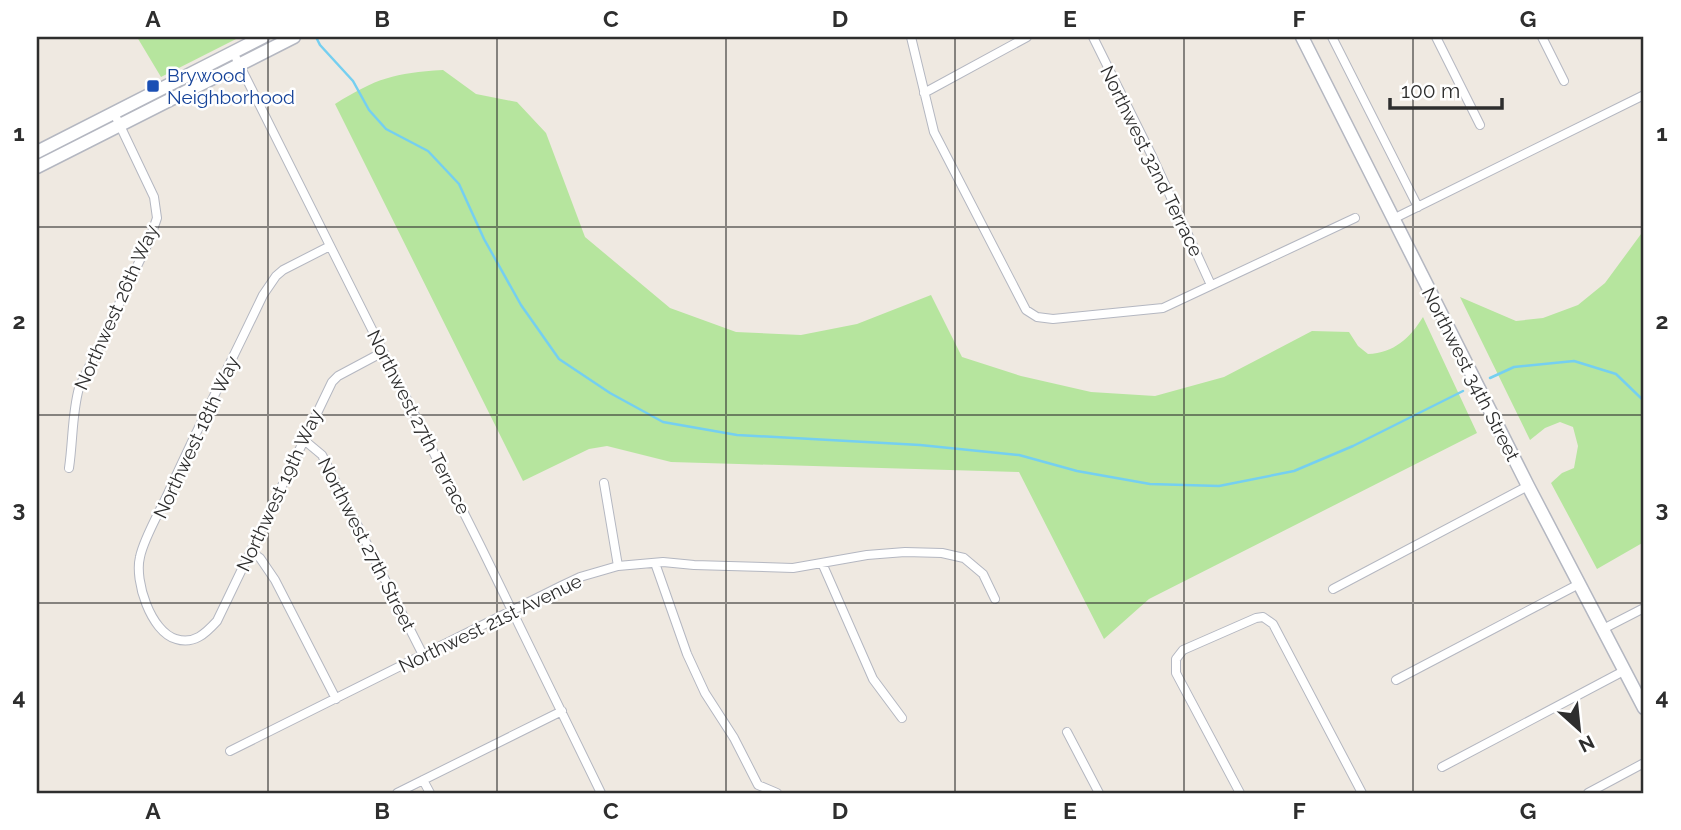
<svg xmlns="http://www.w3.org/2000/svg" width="1681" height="830" font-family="Raleway,sans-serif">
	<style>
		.green { fill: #b6e59e }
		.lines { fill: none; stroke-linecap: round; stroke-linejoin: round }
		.stream { stroke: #75cff0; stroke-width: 2.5 }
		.street-casing { stroke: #b4b7c1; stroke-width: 10 }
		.secondary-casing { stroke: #b4b7c1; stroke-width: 15 }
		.street { stroke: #fff; stroke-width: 8 }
		.secondary { stroke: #fff; stroke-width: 12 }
		.grid { fill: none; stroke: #2e2e2e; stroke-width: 2; stroke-opacity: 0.55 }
		.transit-dot { fill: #1a4fb4; stroke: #fff; stroke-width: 2.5 }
		.labels { text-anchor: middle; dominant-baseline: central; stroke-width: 5; stroke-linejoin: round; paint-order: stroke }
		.transit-label { font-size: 19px; fill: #164399; stroke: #fff; text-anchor: start }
		.street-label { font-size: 19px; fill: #2e2e2e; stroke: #fff }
		.neatline { fill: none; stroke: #2e2e2e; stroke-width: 2.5 }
		.grid-label { font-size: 23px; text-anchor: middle; font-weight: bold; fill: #2e2e2e }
	</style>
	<rect width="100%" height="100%" fill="#efe9e1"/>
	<path class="green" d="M137 37H240L161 77Z
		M443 70 476 94 517 102 546 133 585 237 670 308 736 332 801 335 857 324 931 295 962 357 1021 376 1091 392 1155 396 1224 377 1312 331 1349 332 1358 346 1368 354C1394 353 1410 338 1423 317L1477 433 1149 599 1104 639 1019 472 671 462 607 446 589 449 523 481 335 104C377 78 394 73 443 70Z
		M1644 230V542L1597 569 1551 483 1562 473 1574 468 1578 446 1573 427 1560 422 1545 428 1530 440 1460 297 1516 321 1543 318 1578 305 1605 283Z"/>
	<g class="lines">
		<path class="stream" d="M316 37 320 45 353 81 369 110 386 129 428 151 459 184 484 239 521 305 559 359 610 393 663 422 737 435 920 445 1019 455 1077 471 1150 484 1219 486 1294 471 1353 446 1463 391
			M1490 378 1514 367 1574 361 1616 374 1644 401"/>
		<defs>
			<path id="street" d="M911 37 934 132 1026 310 1037 317 1053 319 1163 308 1355 218
				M1093 37 1152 156 1211 285
				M1332 37 1418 207
				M1436 37 1480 125
				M1542 37 1564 81
				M233 52 480 545 601 793
				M924 93 1027 37
				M1393 219 1644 95
				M330 246 283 270 276 276 263 295C232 360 200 423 170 489 162 508 144 537 140 557 134 581 151 632 176 639 194 645 206 633 217 621L332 382 338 376 383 352
				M304 440 322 455 423 655
				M69 468C73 441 72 413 79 388L149 241 157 218 154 197 114 113
				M604 483 618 566
				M250 551 260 558 275 580 336 699
				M655 563 687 654 705 693 734 738 758 785 777 793
				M822 563 873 679 902 718
				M1333 589 1528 486
				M1603 629 1644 608
				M1396 680 1579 584
				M1067 732 1099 793
				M230 751 561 586 580 577 618 566 663 562 694 565 793 568 867 555 905 552 942 553 964 558 983 574 995 599
				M1442 767 1618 674
				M423 780 430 793
				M397 793 562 711
				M1240 793 1176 673V659L1183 650 1256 618 1263 617 1273 624 1362 793
				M1588 793 1644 763"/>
			<path id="secondary" d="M1302 37 1528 486 1644 708
				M37 152 263 37
				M37 167 294 37"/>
		</defs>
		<use href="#street" class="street-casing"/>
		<use href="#secondary" class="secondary-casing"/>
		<use href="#street" class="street"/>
		<use href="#secondary" class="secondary"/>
	</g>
	<path class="grid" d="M268 37V793M497 37V793M726 37V793M955 37V793M1184 37V793M1413 37V793M37 227H1644M37 415H1644M37 603H1644"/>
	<rect class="transit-dot" x="146" y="79" width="14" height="14" rx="3.5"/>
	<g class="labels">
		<g class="transit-label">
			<text x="167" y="75">Brywood<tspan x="167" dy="22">Neighborhood</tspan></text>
		</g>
		<g class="street-label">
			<text transform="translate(1152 161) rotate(64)">Northwest 32nd Terrace</text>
			<text transform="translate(116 307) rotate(-66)">Northwest 26th Way</text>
			<text transform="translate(1471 374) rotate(63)">Northwest 34th Street</text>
			<text transform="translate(419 422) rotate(63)">Northwest 27th Terrace</text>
			<text transform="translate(196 437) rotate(-65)">Northwest 18th Way</text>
			<text transform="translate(279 490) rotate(-65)">Northwest 19th Way</text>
			<text transform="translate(367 544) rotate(63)">Northwest 27th Street</text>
			<text transform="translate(490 623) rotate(-26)">Northwest 21st Avenue</text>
		</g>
	</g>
	<rect width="1681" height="830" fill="none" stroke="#ffffff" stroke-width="77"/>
	<g transform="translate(1579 729) rotate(153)" stroke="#ffffff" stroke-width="5" paint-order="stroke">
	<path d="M0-5L12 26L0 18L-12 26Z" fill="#2e2e2e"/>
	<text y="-10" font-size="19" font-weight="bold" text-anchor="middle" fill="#2e2e2e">N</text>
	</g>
	<path d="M1390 98v10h112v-10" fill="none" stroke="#2e2e2e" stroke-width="3.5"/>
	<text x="1401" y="98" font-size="21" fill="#2e2e2e" stroke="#ffffff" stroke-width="5" paint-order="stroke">100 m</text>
	<rect x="38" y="38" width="1604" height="754" class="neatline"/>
	<g class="grid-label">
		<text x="153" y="27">A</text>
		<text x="382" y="27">B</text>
		<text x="611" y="27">C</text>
		<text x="840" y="27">D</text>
		<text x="1070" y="27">E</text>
		<text x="1299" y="27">F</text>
		<text x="1528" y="27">G</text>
		<text x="19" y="141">1</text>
		<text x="1662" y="141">1</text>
		<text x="19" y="329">2</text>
		<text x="1662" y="329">2</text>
		<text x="19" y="517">3</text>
		<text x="1662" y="517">3</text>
		<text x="19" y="705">4</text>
		<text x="1662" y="705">4</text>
		<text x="153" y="819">A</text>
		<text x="382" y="819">B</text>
		<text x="611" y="819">C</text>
		<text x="840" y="819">D</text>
		<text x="1070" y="819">E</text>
		<text x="1299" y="819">F</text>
		<text x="1528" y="819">G</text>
	</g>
</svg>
